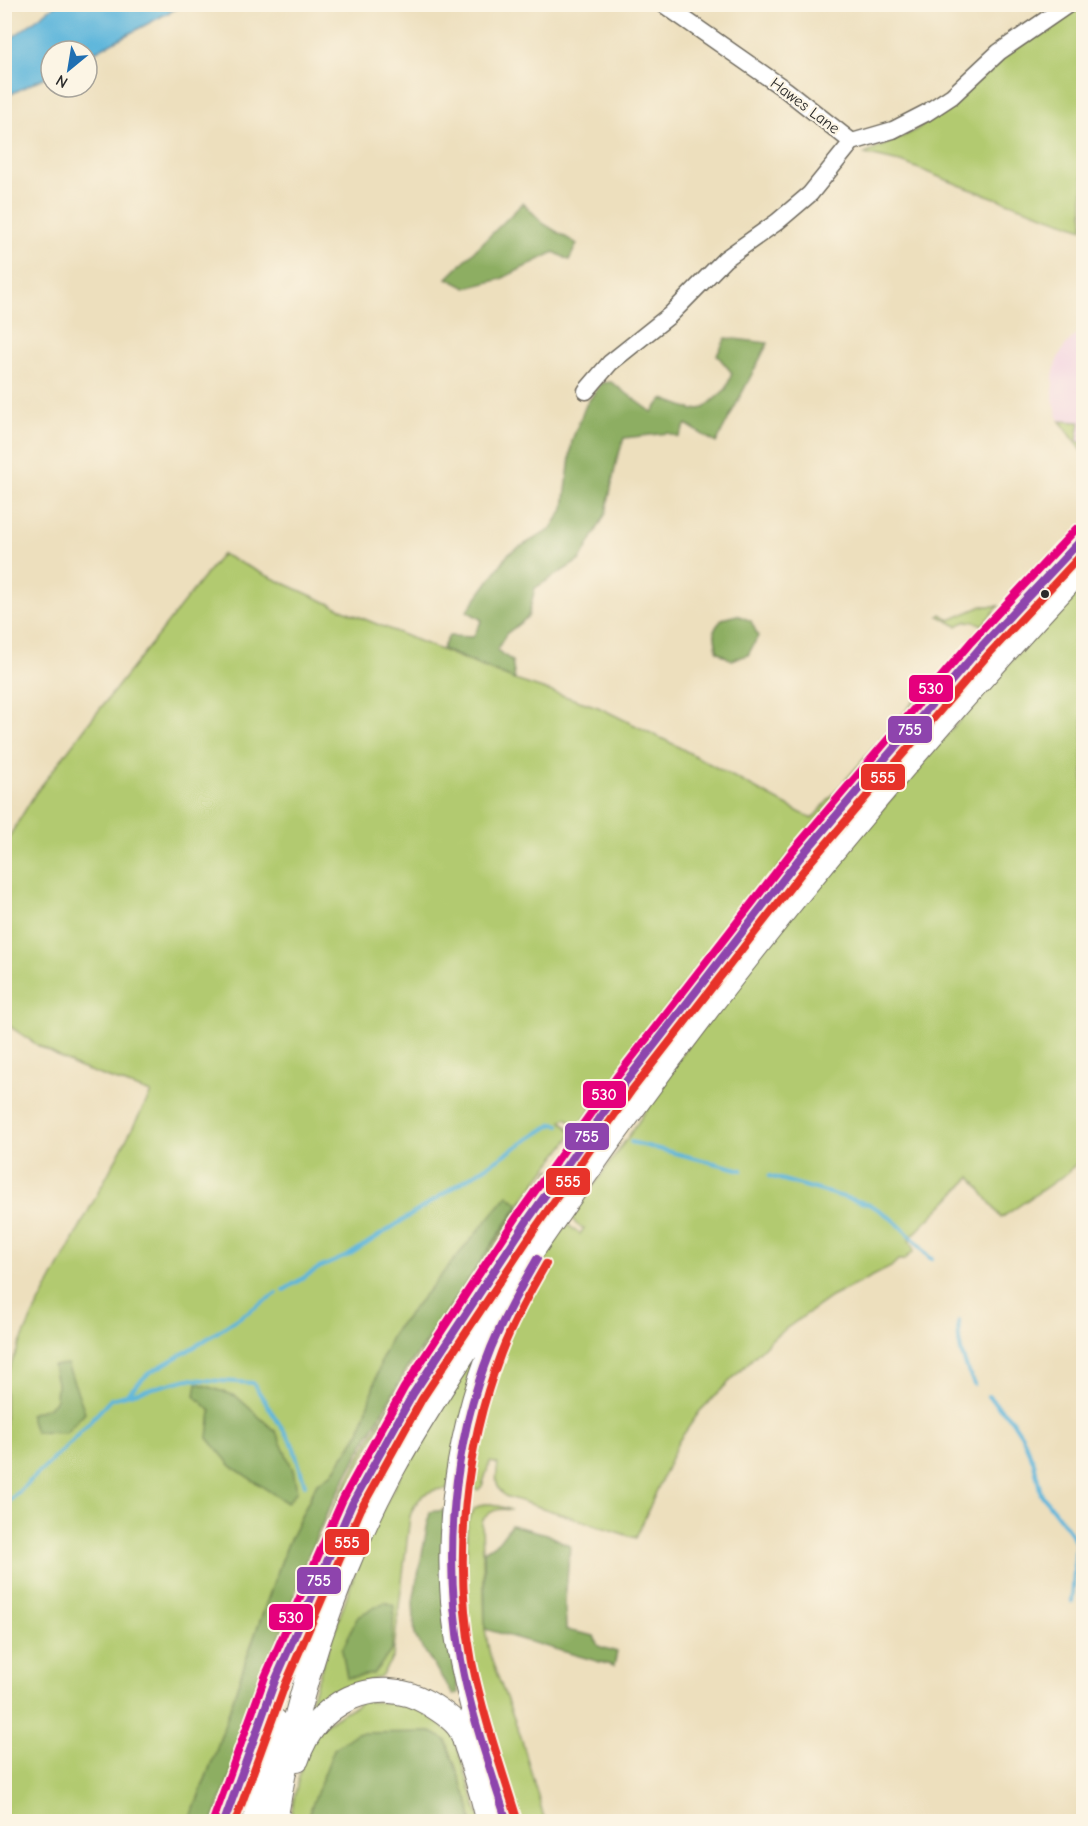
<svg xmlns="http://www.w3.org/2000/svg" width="1088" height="1826" font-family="'Comic Neue',sans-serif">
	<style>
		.built { fill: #f2cfe2 }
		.green { fill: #b2ca6f; stroke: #6e7a4d; stroke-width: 1.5 }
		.forest { fill: #8dae62; stroke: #5c6c46; stroke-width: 1.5 }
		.water { fill: #5db6db; stroke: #447083; stroke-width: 1.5 }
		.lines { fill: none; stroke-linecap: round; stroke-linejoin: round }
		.stream { stroke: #5db6db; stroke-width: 4 }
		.minor-casing { stroke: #6f6a5e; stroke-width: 19 }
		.highway-casing { stroke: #6f6a5e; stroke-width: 26 }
		.minor { stroke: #fff; stroke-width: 16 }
		.highway { stroke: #fff; stroke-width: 24 }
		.bus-1-casing { stroke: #fcf5e5; stroke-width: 12 }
		.bus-2-casing { stroke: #fcf5e5; stroke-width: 12 }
		.bus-3-casing { stroke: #fcf5e5; stroke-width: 12 }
		.bus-1 { stroke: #8e44ad; stroke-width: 8 }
		.bus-2 { stroke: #e7332a; stroke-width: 8 }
		.bus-3 { stroke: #e5007d; stroke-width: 8 }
		.bus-dot { fill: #2b2b2b; stroke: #fcf5e5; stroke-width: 2 }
		.labels { text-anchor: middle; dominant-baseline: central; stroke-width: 4.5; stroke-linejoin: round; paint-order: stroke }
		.street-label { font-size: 16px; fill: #2b2b2b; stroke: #fcf5e5 }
		.line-badge { stroke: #fcf5e5; stroke-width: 2 }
		.badge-label { font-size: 16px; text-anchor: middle; font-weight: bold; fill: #fff }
	</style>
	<rect width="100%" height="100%" fill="#fcf5e5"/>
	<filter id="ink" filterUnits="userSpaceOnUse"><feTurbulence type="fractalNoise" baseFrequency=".0167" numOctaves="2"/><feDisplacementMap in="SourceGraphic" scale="12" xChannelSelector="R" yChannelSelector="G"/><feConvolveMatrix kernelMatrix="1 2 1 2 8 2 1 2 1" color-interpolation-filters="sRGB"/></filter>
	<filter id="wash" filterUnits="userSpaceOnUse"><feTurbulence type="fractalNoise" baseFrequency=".008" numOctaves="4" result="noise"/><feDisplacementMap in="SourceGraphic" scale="24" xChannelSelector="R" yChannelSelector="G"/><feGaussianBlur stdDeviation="1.35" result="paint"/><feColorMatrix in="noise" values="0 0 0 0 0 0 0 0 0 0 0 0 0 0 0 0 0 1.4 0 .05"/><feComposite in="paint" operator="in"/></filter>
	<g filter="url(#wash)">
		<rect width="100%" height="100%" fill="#eddfbd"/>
		<path class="built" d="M1083 326V452L1058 417 1053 400V376L1057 360 1065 346Z"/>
		<path class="green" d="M1083 5V229L967 188 904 163 865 154 914 131 954 104 1001 58 1027 38Z
			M1060 421 1080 422 1077 441 1083 443V452Z
			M222 554 261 573 357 616 515 680 598 707 671 743 812 819 934 678V681L817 820 694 971 579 1126 566 1118 562 1121 573 1134 519 1204 509 1196 393 1333 383 1355 360 1432 332 1474 317 1483 287 1546 248 1654 216 1751 189 1821H5V1378L32 1317 151 1093 78 1067 39 1046 5 1023 4 845 35 794 88 724Z
			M1083 575V1157L1067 1173 1001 1218 971 1177 909 1239 914 1251 904 1260H898L891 1267 831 1297 774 1337 700 1411 678 1442 636 1538 505 1496C494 1486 496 1477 498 1464L490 1462 482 1486 478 1490 472 1488C468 1474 474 1456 477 1443 491 1373 514 1307 551 1247 556 1239 560 1229 568 1225L580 1234 584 1228C577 1227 572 1221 573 1215L635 1127 684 1051 785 920 1044 624 1057 613 1070 597Z
			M982 606H999L982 625C974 620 965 620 957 626L939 616 941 614 950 620Z
			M551 1169 552 1170 510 1223 396 1396 333 1514 312 1562 283 1643 282 1642 310 1561 331 1513 366 1445 395 1395 450 1308 508 1222Z
			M488 1328 447 1489C428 1488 416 1498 410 1516L393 1657 381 1676 338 1694 304 1719 366 1541 425 1428Z
			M483 1504H492L511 1510C498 1508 490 1510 482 1521L485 1629 490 1656 521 1737 545 1821H513L475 1691 466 1622 467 1522 475 1508Z
			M363 1701 416 1705 453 1735 481 1822H290C293 1801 304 1742 319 1729 332 1718 349 1710 363 1701Z"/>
		<path class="forest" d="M523 203 544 224 577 244 569 260 554 252 501 279 466 288 447 278Z
			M726 338 768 343 716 443 686 424 679 437 668 433 624 438 616 463 606 513 580 560 535 588 528 617 506 634 497 650 512 661 515 680 442 649 449 636 473 637 482 620 467 611 509 553 550 530 564 508 572 440 586 405 601 383 611 382 652 412 663 399 693 410 704 408 726 389 732 373 717 355Z
			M737 615 751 621 758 636 748 655 731 660 717 651 714 630 722 619Z
			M508 1195 519 1205 407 1369 364 1443 328 1511 308 1556 249 1726 213 1821 189 1822 216 1751 248 1654 287 1546 317 1483 332 1474 360 1432 383 1355 393 1333Z
			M67 1364 85 1412 66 1433 35 1432 29 1414 48 1408 56 1400 57 1383 53 1366Z
			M197 1383 236 1396 276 1432 293 1470 297 1491 287 1503 231 1466 208 1438 211 1411 195 1396Z
			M444 1510 458 1694 453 1695 415 1636 413 1602 430 1512Z
			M511 1525 547 1534 570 1546 565 1600 566 1630 594 1636 598 1646 617 1652 614 1666 485 1629 484 1551 498 1542Z
			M385 1602 394 1606 392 1650 373 1674 347 1678 342 1650 358 1616Z
			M431 1732 446 1740 470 1807 472 1821H306L334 1749 357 1733Z"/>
		<path class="water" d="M57 4H183V5L87 56V51H51V74L5 97V43Z"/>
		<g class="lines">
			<path class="stream" d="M631 1142 742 1170
				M769 1176 868 1204C888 1213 901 1227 916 1242 922 1248 925 1255 932 1259
				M284 1290 319 1268 349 1255 546 1128 553 1124 559 1125
				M959 1321C956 1345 964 1362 974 1384
				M128 1393 149 1373 196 1346 277 1293
				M988 1396 1011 1419 1022 1436 1034 1463 1041 1494 1069 1530 1076 1543 1072 1602
				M4 1506 70 1443 111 1399 188 1379 253 1383 293 1445 305 1485"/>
		</g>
	</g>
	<g filter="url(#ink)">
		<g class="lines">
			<defs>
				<path id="minor" d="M663 4 786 90 852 142
					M852 142 893 130 926 113 952 96 999 52 1069 4
					M586 391 610 363 670 315 725 259 777 222 810 194 852 142"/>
				<path id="highway" d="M297 1759C315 1703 374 1672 428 1703 438 1709 454 1719 460 1729 464 1735 465 1744 468 1751 476 1774 483 1797 489 1822
					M224 1822 275 1681 352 1504 372 1466 413 1394 527 1221 624 1084 799 859 979 649 1084 536
					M255 1822 275 1721
					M275 1822C294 1699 334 1579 392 1470 418 1423 447 1379 476 1334 520 1266 567 1200 614 1134 758 935 915 746 1084 566
					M507 1822C488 1762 469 1703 458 1641 439 1527 462 1400 515 1297"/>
			</defs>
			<use href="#minor" class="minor-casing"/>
			<use href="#highway" class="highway-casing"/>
			<use href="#minor" class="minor"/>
			<use href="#highway" class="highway"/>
			<defs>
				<path id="bus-1" d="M224 1822 275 1681 352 1504 413 1394 527 1221 624 1084 799 859 979 649 1084 537
					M507 1822C490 1768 471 1715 461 1660 443 1557 452 1445 491 1348 504 1317 520 1288 537 1259"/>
				<path id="bus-2" d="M517 1819C501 1767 483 1715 472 1662 453 1560 464 1450 501 1353 513 1322 529 1293 546 1264
					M235 1822 285 1685 361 1509 422 1399 536 1227 632 1090 807 866 987 656 1084 552"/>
				<path id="bus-3" d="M214 1818 265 1677 343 1499 404 1388 518 1215 616 1078 791 853 971 642 1076 529"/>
			</defs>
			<use href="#bus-1" class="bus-1-casing"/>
			<use href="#bus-2" class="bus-2-casing"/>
			<use href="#bus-3" class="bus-3-casing"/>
			<use href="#bus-1" class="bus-1"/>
			<use href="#bus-2" class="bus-2"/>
			<use href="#bus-3" class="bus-3"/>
		</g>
	</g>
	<circle class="bus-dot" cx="1045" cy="594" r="5"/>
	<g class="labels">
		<g class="street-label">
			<text transform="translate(805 106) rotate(37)">Hawes Lane</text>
		</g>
	</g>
	<g class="line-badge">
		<rect x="908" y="674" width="46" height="29" rx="6" fill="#e5007d"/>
		<rect x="887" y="715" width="46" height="29" rx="6" fill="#8e44ad"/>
		<rect x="860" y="763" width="46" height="28" rx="6" fill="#e7332a"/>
		<rect x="582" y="1080" width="45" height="29" rx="6" fill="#e5007d"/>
		<rect x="564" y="1122" width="46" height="29" rx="6" fill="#8e44ad"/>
		<rect x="545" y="1167" width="46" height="29" rx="6" fill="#e7332a"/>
		<rect x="324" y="1528" width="46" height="28" rx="6" fill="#e7332a"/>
		<rect x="296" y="1566" width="46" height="29" rx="6" fill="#8e44ad"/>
		<rect x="268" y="1603" width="46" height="28" rx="6" fill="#e5007d"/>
	</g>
	<g class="badge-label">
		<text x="931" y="694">530</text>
		<text x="910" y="735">755</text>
		<text x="883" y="783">555</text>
		<text x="604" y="1100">530</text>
		<text x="587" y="1142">755</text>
		<text x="568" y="1187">555</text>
		<text x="347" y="1548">555</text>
		<text x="319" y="1586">755</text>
		<text x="291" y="1623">530</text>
	</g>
	<rect width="1088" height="1826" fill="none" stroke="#fcf5e5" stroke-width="24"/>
	<g transform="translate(69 69) rotate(210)"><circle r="28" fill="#fcf5e5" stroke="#a8a49b" stroke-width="1.5"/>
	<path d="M0-4.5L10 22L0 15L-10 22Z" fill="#1f6fb2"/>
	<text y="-9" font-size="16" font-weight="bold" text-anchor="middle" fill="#2b2b2b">N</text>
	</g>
</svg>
